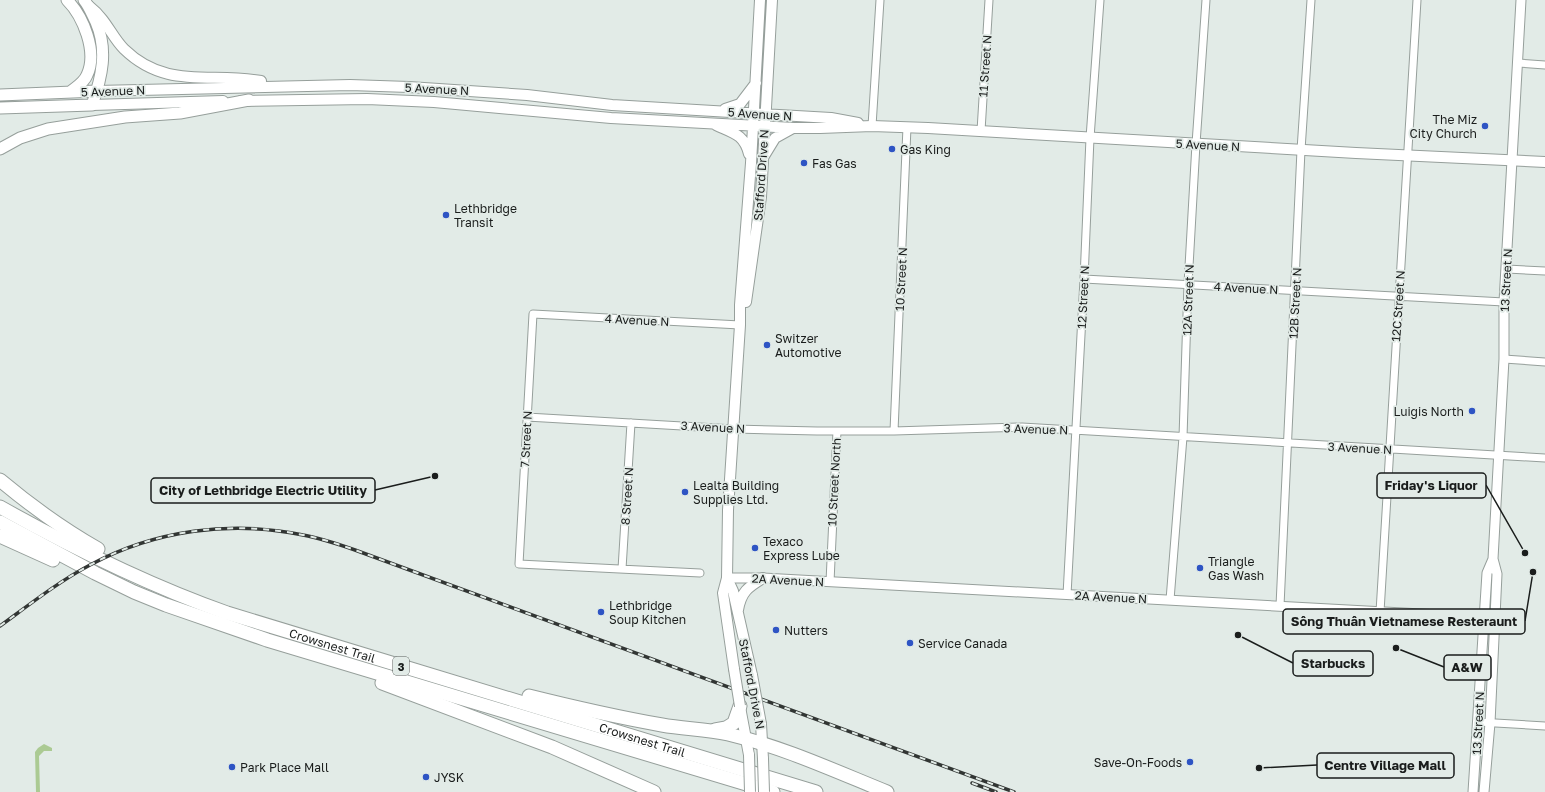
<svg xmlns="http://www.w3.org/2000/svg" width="1545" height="792" font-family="'Golos Text',sans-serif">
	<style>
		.green { fill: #abca93 }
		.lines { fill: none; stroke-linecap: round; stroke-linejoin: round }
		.minor-casing { stroke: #969f9b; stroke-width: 9 }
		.tertiary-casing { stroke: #969f9b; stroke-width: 11 }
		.secondary-casing { stroke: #969f9b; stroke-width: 12 }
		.primary-casing { stroke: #969f9b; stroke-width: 13 }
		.motorway-casing { stroke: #969f9b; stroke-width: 15 }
		.minor { stroke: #fff; stroke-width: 7 }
		.tertiary { stroke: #fff; stroke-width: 9 }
		.secondary { stroke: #fff; stroke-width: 10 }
		.primary { stroke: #fff; stroke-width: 11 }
		.motorway { stroke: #fff; stroke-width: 13 }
		.rail-casing { stroke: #323634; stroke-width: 3.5 }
		.rail { stroke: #e2ebe7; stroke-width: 2; stroke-dasharray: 6; stroke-linecap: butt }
		.secondary-bridge-casing { stroke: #969f9b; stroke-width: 12; stroke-linecap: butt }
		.secondary-bridge { stroke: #fff; stroke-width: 10 }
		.poi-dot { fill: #2e54c4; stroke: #e2ebe7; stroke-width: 1.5 }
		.labels { text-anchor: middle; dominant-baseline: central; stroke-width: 3.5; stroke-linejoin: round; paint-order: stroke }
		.shield { fill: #e2ebe7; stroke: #565b59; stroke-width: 1 }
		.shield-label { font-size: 11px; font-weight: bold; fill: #1a1d1c }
		.street-label { font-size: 12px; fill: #1a1d1c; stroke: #e2ebe7 }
		.poi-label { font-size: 12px; fill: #1a1d1c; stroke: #e2ebe7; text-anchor: start }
		.leader { fill: none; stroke: #1a1d1c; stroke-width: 1.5 }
		.callout-dot { fill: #1a1d1c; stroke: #e2ebe7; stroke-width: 1.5 }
		.callout { fill: #e2ebe7; stroke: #1a1d1c; stroke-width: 1.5 }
		.callout-label { font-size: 13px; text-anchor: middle; font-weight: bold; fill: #1a1d1c }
	</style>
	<rect width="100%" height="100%" fill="#e2ebe7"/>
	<path class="green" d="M44 744 52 748V751H44L39 756 40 792H36L35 752 38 748Z"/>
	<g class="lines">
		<defs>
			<path id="minor" d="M1518 63 1545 65
				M872 126 880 0
				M981 131 989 0
				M1507 269 1545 271
				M1084 279 1504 302
				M1504 359 1545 362
				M527 417 734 429 817 431H894L1022 427 1545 458
				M894 431 907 127
				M622 569 631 423
				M700 573 519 564 533 314 740 325
				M830 582 837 431
				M1067 595 1084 279 1090 138 1100 0
				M1170 600 1183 437 1188 284 1196 144 1206 0
				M1280 606 1301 150 1311 0
				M1380 612 1417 0
				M1478 722 1545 726"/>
			<path id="tertiary" d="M727 578H763L1495 618
				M1473 792 1487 573 1493 559
				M1484 792 1490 723 1497 574 1493 559 1504 359V302L1521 0"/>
			<path id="secondary" d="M89 6C94 10 98 14 102 19 110 29 115 40 124 49 166 90 210 72 261 81
				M97 91 350 85 409 87 527 95 612 105 831 118 858 123
				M241 101 367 99 434 102 611 118 794 128H820L872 126 928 128 1356 153 1545 162
				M92 105 223 101
				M725 109 740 104 756 83
				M716 125C733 133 744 134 749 154
				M764 156 775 138 793 128
				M746 302 761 197 772 0
				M727 578 733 591 752 675
				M738 610C741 592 748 587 763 578
				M734 669 723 593 727 578 728 510 740 325V305L751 163 760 0
				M740 707 749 755
				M761 724 763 759"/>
			<path id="primary" d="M67 0C83 16 98 52 87 75 84 83 76 87 70 92
				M0 95 97 91
				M0 108 92 105C102 77 108 50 96 22 92 14 89 6 84 0
				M0 149 20 138 48 129 125 117 180 113 249 100"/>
			<g id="motorway">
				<path d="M0 480C31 506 63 529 98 549"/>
				<path id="s1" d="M0 507C73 548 148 585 227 613L816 792"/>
				<path d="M0 522 95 573 134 592 166 605 267 640 773 792"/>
				<path d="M0 536 53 560"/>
				<path d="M382 683 552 747 654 792"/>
				<path d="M529 696C573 707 617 717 662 725 684 729 706 729 728 734 783 747 835 771 887 792"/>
				<path d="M715 730 726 728 734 723 740 706"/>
			</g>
		</defs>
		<use href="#minor" class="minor-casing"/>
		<use href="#tertiary" class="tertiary-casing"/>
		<use href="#secondary" class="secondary-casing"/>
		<use href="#primary" class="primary-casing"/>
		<use href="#motorway" class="motorway-casing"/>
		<use href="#minor" class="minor"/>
		<use href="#tertiary" class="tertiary"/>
		<use href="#secondary" class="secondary"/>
		<use href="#primary" class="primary"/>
		<use href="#motorway" class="motorway"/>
		<defs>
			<path id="rail" d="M0 626C29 605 58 582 90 565 155 530 231 520 303 535 320 538 338 544 355 550L1014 792
				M972 783 996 792"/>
		</defs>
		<use href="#rail" class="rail-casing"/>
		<use href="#rail" class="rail"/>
		<defs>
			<path id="secondary-bridge" d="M734 669 740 706
				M752 675 761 724
				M749 755 750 792
				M763 759 764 792"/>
		</defs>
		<use href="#secondary-bridge" class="secondary-bridge-casing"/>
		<use href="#secondary-bridge" class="secondary-bridge"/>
	</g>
	<g class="poi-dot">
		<circle cx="1485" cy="126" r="4"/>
		<circle cx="892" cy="149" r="4"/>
		<circle cx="804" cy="163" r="4"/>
		<circle cx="446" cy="215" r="4"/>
		<circle cx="767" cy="345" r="4"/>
		<circle cx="1472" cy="411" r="4"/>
		<circle cx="685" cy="492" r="4"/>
		<circle cx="755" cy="548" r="4"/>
		<circle cx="1200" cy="568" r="4"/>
		<circle cx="601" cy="612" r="4"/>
		<circle cx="776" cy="630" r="4"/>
		<circle cx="910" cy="643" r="4"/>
		<circle cx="1190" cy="762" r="4"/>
		<circle cx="232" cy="767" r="4"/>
		<circle cx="426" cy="777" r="4"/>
	</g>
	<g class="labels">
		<rect class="shield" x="393" y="657" width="16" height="18" rx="3"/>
		<g class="shield-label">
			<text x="401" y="666">3</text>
		</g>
		<g class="street-label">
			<text transform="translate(985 66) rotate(-86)">11 Street N</text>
			<text transform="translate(437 89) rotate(3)">5 Avenue N</text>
			<text transform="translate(113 91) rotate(-2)">5 Avenue N</text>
			<text transform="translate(760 114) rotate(4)">5 Avenue N</text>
			<text transform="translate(1208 145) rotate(3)">5 Avenue N</text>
			<text transform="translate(761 175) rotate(-86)">Stafford Drive N</text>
			<text transform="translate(901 279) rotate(-87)">10 Street N</text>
			<text transform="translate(1506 280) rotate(-87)">13 Street N</text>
			<text transform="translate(1246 288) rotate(3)">4 Avenue N</text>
			<text transform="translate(1083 297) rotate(-87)">12 Street N</text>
			<text transform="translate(1188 300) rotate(-88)">12A Street N</text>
			<text transform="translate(1295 303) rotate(-87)">12B Street N</text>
			<text transform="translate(1398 306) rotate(-86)">12C Street N</text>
			<text transform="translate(637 320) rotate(3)">4 Avenue N</text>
			<text transform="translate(713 427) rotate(3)">3 Avenue N</text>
			<text transform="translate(1036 429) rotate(2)">3 Avenue N</text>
			<text transform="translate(526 439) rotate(-87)">7 Street N</text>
			<text transform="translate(1360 448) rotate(3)">3 Avenue N</text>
			<text transform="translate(834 482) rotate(-87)">10 Street North</text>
			<text transform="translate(627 496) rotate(-86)">8 Street N</text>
			<text transform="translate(788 580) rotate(3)">2A Avenue N</text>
			<text transform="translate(1111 597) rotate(3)">2A Avenue N</text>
			<text stroke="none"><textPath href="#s1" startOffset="361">Crowsnest Trail</textPath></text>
			<text transform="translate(752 684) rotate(79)">Stafford Drive N</text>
			<text transform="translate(1478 723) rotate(-87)">13 Street N</text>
			<text stroke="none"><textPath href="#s1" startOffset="685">Crowsnest Trail</textPath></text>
		</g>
		<g class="poi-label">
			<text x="1477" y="119" text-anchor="end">The Miz<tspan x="1477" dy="14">City Church</tspan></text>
			<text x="900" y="149">Gas King</text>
			<text x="812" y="163">Fas Gas</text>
			<text x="454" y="208">Lethbridge<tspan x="454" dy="14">Transit</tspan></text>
			<text x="775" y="338">Switzer<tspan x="775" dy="14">Automotive</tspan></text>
			<text x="1464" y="411" text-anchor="end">Luigis North</text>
			<text x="693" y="485">Lealta Building<tspan x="693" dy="14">Supplies Ltd.</tspan></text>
			<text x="763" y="541">Texaco<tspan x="763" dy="14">Express Lube</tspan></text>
			<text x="1208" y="561">Triangle<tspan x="1208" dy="14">Gas Wash</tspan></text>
			<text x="609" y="605">Lethbridge<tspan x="609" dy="14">Soup Kitchen</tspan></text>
			<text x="784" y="630">Nutters</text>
			<text x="918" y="643">Service Canada</text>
			<text x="1182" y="762" text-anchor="end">Save-On-Foods</text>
			<text x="240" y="767">Park Place Mall</text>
			<text x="434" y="777">JYSK</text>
		</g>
	</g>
	<path class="leader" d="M1525 553L1486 485M435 476L375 490M1533 572L1525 621M1238 635L1293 663M1396 648L1444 667M1259 768L1317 765"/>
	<g class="callout-dot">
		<circle cx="1525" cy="553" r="4"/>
		<circle cx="435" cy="476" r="4"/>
		<circle cx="1533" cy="572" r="4"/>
		<circle cx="1238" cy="635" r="4"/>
		<circle cx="1396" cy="648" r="4"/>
		<circle cx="1259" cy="768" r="4"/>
	</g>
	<g class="callout">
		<rect x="1377" y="473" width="109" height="25" rx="4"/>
		<rect x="151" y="478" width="224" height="25" rx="4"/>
		<rect x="1283" y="609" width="242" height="25" rx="4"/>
		<rect x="1293" y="651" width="80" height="25" rx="4"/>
		<rect x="1444" y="655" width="47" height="25" rx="4"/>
		<rect x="1317" y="753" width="137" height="25" rx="4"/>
	</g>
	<g class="callout-label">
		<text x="1431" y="490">Friday's Liquor</text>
		<text x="263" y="495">City of Lethbridge Electric Utility</text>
		<text x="1404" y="626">Sông Thuân Vietnamese Resteraunt</text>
		<text x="1333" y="668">Starbucks</text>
		<text x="1467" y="672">A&amp;W</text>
		<text x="1385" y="770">Centre Village Mall</text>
	</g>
</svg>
